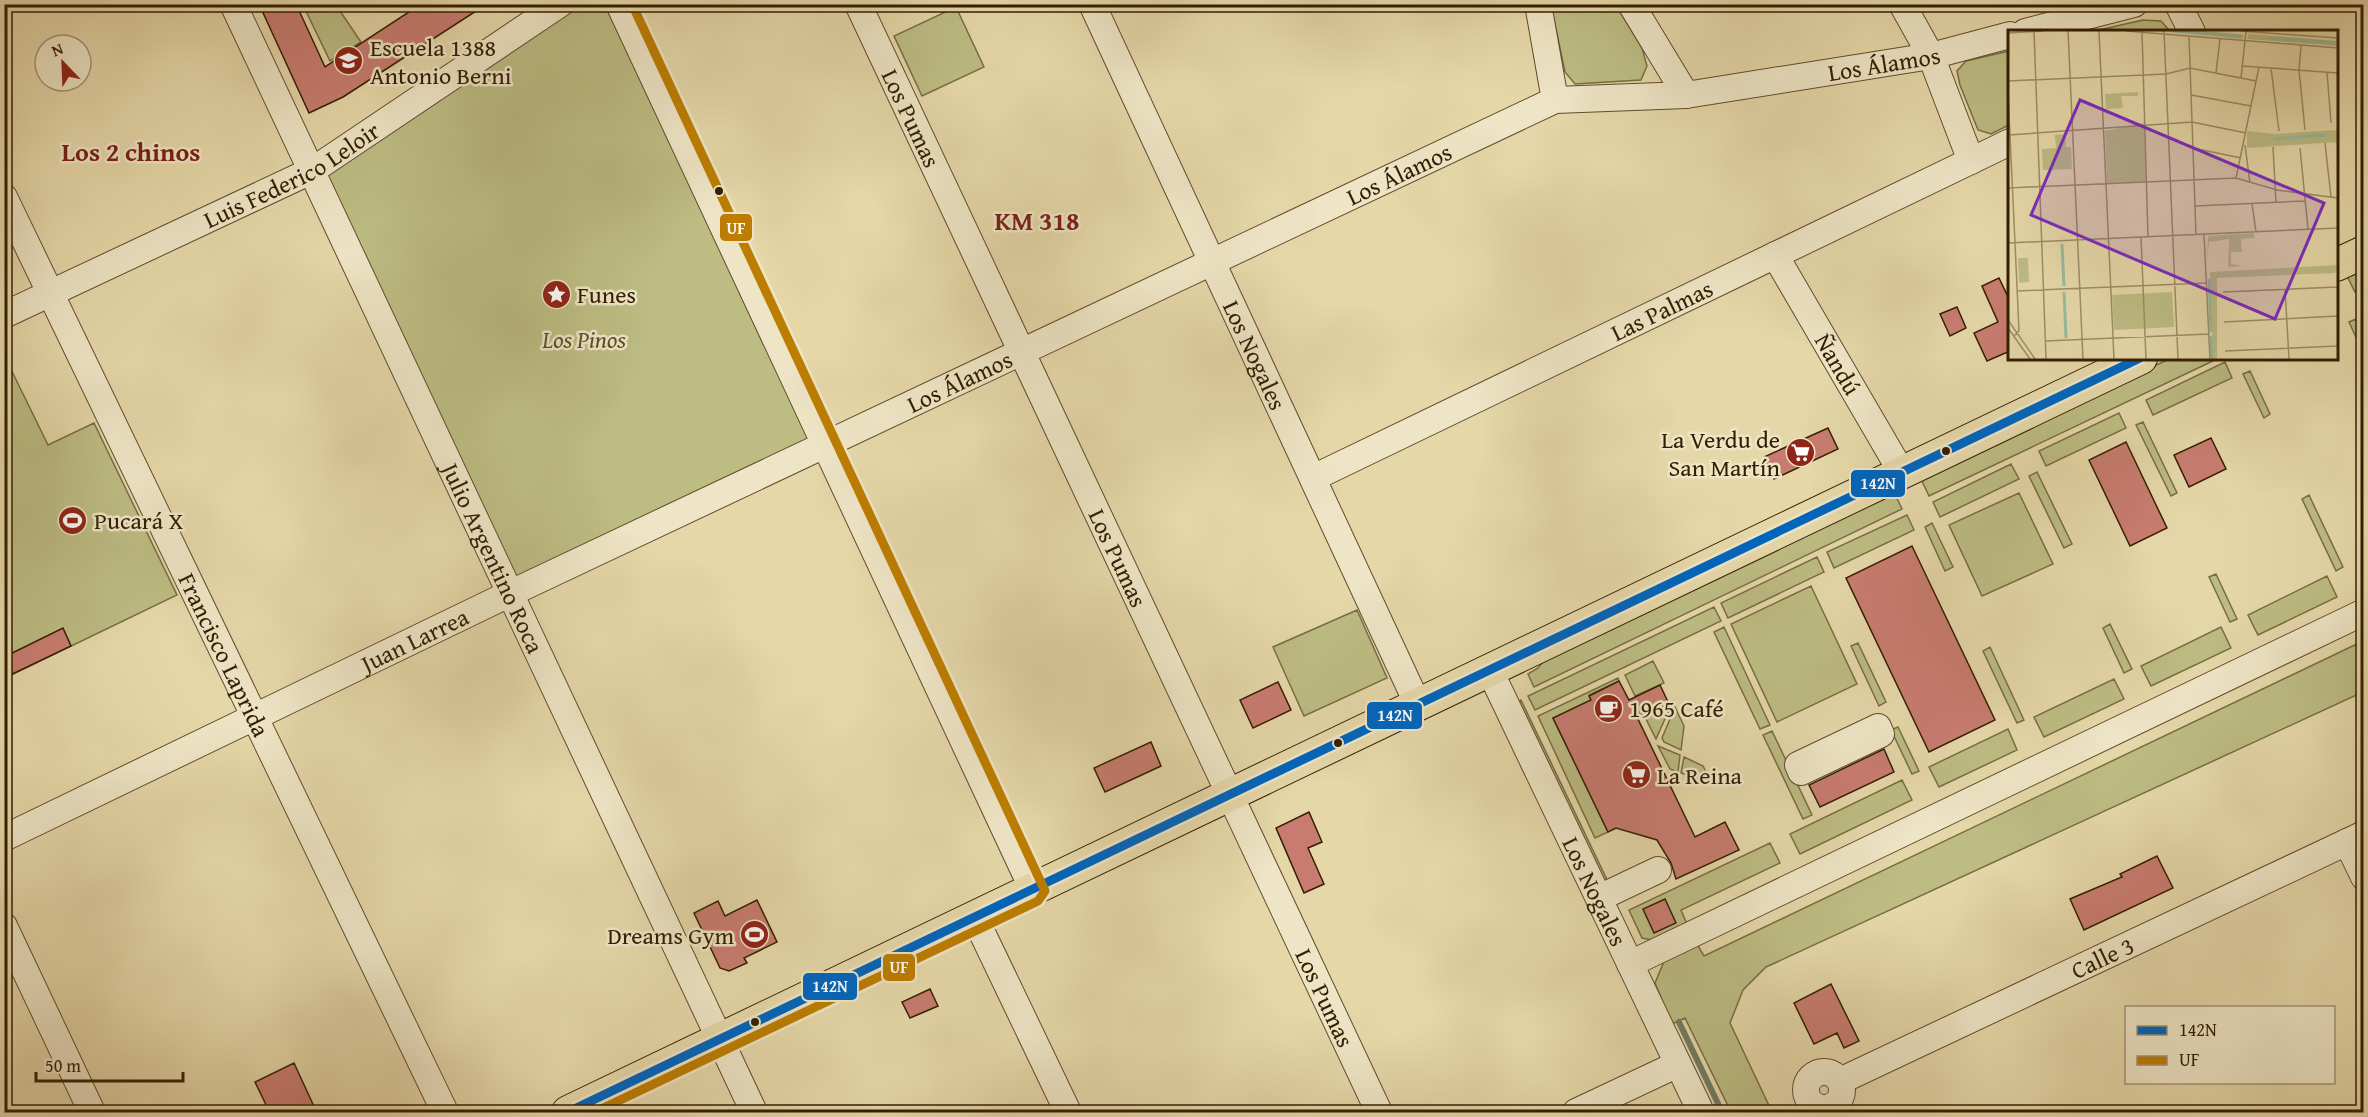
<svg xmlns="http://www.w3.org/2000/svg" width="2368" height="1117" font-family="'Gentium Book Plus',serif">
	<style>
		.green { fill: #bcbc83; stroke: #786d42; stroke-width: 1.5 }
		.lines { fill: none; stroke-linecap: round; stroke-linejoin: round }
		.stream { stroke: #6f7c62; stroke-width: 6 }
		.building { fill: #c87c71; stroke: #331e01; stroke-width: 1.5 }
		.minor-casing { stroke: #604c2b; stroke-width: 28 }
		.major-casing { stroke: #331e01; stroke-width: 34 }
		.minor { stroke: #eee5c6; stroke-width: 26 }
		.major { stroke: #e5d7a8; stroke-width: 32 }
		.bus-1-casing { stroke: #eee5c6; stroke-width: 14 }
		.bus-2-casing { stroke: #eee5c6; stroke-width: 14 }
		.bus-1 { stroke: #0065bd; stroke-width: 9 }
		.bus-2 { stroke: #bc7d00; stroke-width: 9 }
		.bus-dot { fill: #331e01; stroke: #eee5c6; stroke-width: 2 }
		.labels { text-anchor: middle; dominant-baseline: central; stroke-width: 5; stroke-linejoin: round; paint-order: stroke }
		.poi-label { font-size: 24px; fill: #331e01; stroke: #eee5c6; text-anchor: start }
		.street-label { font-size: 24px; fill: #331e01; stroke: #eee5c6 }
		.park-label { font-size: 24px; font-style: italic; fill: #5c4d28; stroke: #eee5c6 }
		.neighbourhood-label { font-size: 26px; font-weight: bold; fill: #7a1f14; stroke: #eee5c6 }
		.inset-river { fill: none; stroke: #97baa2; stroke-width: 3 }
		.inset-road { fill: none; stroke: #9e8d65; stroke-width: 1.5 }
		.view { fill: #7b2cbf; fill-opacity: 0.15; stroke: #7b2cbf; stroke-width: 3 }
		.inset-edge { fill: none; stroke: #331e01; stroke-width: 3 }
		.line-badge { stroke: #eee5c6; stroke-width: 2 }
		.badge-label { font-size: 16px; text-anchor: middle; font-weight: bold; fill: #fff }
	</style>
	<rect width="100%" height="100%" fill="#e5d7a8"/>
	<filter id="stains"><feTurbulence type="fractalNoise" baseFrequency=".00333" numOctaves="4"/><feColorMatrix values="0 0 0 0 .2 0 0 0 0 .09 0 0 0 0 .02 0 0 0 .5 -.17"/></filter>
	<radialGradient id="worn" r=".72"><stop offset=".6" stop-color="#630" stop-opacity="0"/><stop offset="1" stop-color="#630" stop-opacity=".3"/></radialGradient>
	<path class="green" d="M303 5H336L361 42 330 61Z
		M560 5H619L826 445 511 593 313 170Z
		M1551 5H1616L1642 48 1647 66 1641 80 1575 84 1565 72Z
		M956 7 984 67 922 96 894 36Z
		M2143 20 2161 21 2170 31H2094Z
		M2009 51V125L1991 134 1978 130 1960 85 1957 71 1966 61Z
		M2363 265V288L2355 292 2346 274Z
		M2356 319 2363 334V353L2349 322Z
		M4 355 48 445 94 423 177 595 5 678Z
		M2169 359H2217L1929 496 1920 477Z
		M2225 362 2232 378 2153 415 2146 400Z
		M2250 371 2270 414 2264 418 2243 374Z
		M2119 413 2126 428 2046 466 2039 451Z
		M2143 422 2177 493 2171 496 2136 425Z
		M2011 464 2019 479 1940 517 1933 502Z
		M2037 472 2072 544 2064 548 2029 476Z
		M1893 490 1902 509 1534 687 1528 674 1538 668 1547 657Z
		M2019 493 2053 564 1982 596 1949 525Z
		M2309 495 2343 567 2336 571 2302 499Z
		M1907 515 1914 530 1834 568 1827 552Z
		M1932 523 1953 567 1945 571 1925 527Z
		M1817 557 1824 572 1728 618 1721 603Z
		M2216 574 2237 619 2230 622 2209 577Z
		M2327 576 2337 597 2258 635 2248 615Z
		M1811 586 1857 684 1777 722 1731 624Z
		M1714 607 1721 621 1535 710 1528 696Z
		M1357 610 1387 678 1304 716 1273 647Z
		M2110 624 2132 669 2124 673 2103 628Z
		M1724 627 1770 725 1760 729 1714 632Z
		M2221 627 2231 648 2151 686 2141 666Z
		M2363 641V692L1766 967 1743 990 1730 1023 1772 1112H1731L1685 1018 1672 1024 1655 983 1665 959 1697 944 1704 956Z
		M1858 643 1886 702 1879 706 1851 646Z
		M1990 647 2024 720 2017 723 1983 651Z
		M1653 661 1664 683 1635 696 1625 675Z
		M1618 678 1619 681 1589 695 1591 700 1553 718 1608 832 1595 838 1538 716Z
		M2114 679 2124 699 2044 737 2034 717Z
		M1521 700 1611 888 1606 891 1515 703Z
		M1673 701 1656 739 1644 715Z
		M1675 707 1684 726 1681 750 1664 742 1662 738Z
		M1898 727 1919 771 1912 774 1891 730Z
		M2008 729 2017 750 1939 787 1929 767Z
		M1772 731 1812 815 1803 819 1763 735Z
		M1658 746 1680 755 1678 772 1670 769Z
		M1684 757 1703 766 1712 783 1681 773Z
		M1902 780 1912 800 1800 854 1790 834Z
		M1770 843 1780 863 1681 910 1687 924 1652 940 1642 938 1629 910Z"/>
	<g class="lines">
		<path class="stream" d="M1679 1022 1722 1112"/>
	</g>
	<path class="building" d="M259 4H296L325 67 421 4H487L343 97 309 113Z
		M1999 278 2010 301V351L1987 361 1974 333 1998 322 1982 286Z
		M1957 307 1966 328 1950 336 1940 314Z
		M1828 428 1838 449 1774 479 1764 457Z
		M2211 438 2226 469 2189 487 2174 455Z
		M2126 442 2167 528 2130 546 2089 460Z
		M1912 546 1995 720 1929 752 1846 578Z
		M63 628 71 646 4 678V657Z
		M1619 681 1629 700 1660 685 1668 702 1637 717 1695 837 1725 822 1739 850 1676 879 1671 863 1657 840 1616 828 1608 832 1553 718 1591 700 1589 696Z
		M1278 682 1291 710 1253 728 1240 700Z
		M1151 742 1161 766 1105 792 1094 768Z
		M1884 749 1894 772 1820 807 1809 785Z
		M1309 812 1322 842 1308 848 1324 884 1304 893 1276 828Z
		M2157 856 2173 888 2084 930 2070 899 2122 877 2120 874Z
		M1665 899 1676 923 1654 933 1643 909Z
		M757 900 777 942 744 958 747 963 729 971 720 968 694 913 718 901 725 916Z
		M1831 984 1859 1041 1844 1048 1837 1033 1814 1044 1794 1003Z
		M930 989 938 1006 910 1018 902 1002Z
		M294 1063 317 1113H270L255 1082Z"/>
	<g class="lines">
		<defs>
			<g id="minor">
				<path id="s1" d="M233 4 754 1112"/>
				<path d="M619 4 1033 890"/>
				<path id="s2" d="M858 4 1379 1112"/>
				<path id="s3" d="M1092 4 1418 705"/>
				<path d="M1538 4 1555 100"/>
				<path d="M1631 4 1686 95"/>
				<path d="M1902 4 1931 56 1971 161"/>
				<path d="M2178 4 2192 32"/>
				<path d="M2025 32 2134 4"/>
				<path id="s4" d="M4 197 445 1112"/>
				<path id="s5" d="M1775 255 1902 473"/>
				<path id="s6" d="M4 315 313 170 560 4"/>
				<path id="s7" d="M1313 478 2010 142"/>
				<path id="s8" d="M1490 671 1701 1112"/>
				<path d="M1878 727 1881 734 1801 772 1798 765Z"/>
				<path id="s9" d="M4 838 511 593 1555 100 1686 95 1931 56 2010 35"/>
				<path d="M2347 842 2364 877"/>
				<path d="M1599 898 1658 870"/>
				<path d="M975 918 1068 1112"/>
				<path d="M4 926 92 1112"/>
				<path d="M1630 964 2364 612"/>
				<circle cx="1824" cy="1090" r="18"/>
				<path id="s10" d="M1840 1081 2364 834"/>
				<path d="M1576 1112 1678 1064"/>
			</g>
			<path id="major" d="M2336 265 2364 252
				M568 1112 2141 358"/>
		</defs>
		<use href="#minor" class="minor-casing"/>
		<use href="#major" class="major-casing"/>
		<use href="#minor" class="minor"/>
		<use href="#major" class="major"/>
		<defs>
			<path id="bus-1" d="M568 1112 2140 358"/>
			<path id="bus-2" d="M595 1112 1038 901 1045 891 632 4"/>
		</defs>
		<use href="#bus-1" class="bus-1-casing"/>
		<use href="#bus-2" class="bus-2-casing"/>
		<use href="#bus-1" class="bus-1"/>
		<use href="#bus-2" class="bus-2"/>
	</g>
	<defs>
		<symbol id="school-disc" viewBox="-11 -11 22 22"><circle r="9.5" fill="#8f2418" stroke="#eee5c6"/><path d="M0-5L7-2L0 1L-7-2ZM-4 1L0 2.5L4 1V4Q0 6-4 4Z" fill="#fff"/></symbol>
		<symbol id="sight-disc" viewBox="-11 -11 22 22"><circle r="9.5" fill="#8f2418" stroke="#eee5c6"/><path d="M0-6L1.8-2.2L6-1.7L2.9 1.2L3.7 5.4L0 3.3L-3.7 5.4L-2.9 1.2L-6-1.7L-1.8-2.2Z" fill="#fff"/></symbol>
		<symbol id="supermarket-disc" viewBox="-11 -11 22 22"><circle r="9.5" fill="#8f2418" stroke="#eee5c6"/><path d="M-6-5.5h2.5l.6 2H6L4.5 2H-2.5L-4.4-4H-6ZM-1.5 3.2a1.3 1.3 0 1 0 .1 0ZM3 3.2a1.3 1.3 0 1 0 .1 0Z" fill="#fff"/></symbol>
		<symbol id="stadium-disc" viewBox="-11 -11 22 22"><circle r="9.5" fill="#8f2418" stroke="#eee5c6"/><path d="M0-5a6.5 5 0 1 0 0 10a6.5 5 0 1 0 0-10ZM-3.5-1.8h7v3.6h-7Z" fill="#fff"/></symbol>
		<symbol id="cafe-disc" viewBox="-11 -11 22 22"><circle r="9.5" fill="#8f2418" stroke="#eee5c6"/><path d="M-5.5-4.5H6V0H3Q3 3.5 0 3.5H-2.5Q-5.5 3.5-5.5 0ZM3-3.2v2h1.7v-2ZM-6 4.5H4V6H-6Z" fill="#fff"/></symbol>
	</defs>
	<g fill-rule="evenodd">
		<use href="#school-disc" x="332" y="44" width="33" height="33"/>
		<use href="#sight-disc" x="540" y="278" width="33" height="33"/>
		<use href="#supermarket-disc" x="1784" y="436" width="33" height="33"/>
		<use href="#stadium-disc" x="56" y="504" width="33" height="33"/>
		<use href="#cafe-disc" x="1592" y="692" width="33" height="33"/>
		<use href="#supermarket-disc" x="1620" y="758" width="33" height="33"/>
		<use href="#stadium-disc" x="738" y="918" width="33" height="33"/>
	</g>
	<g class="bus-dot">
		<circle cx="719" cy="191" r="5"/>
		<circle cx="1946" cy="451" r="5"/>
		<circle cx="1338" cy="743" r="5"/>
		<circle cx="755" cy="1022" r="5"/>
	</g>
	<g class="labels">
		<g class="poi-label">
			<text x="370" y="47">Escuela 1388<tspan x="370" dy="28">Antonio Berni</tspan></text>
			<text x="577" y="294">Funes</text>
			<text x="1780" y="439" text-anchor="end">La Verdu de<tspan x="1780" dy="28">San Martín</tspan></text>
			<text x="94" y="520">Pucará X</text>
			<text x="1629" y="708">1965 Café</text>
			<text x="1657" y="775">La Reina</text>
			<text x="734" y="935" text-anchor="end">Dreams Gym</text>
		</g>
		<g class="street-label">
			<text stroke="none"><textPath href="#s9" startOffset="2049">Los Álamos</textPath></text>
			<text stroke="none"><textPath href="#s2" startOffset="126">Los Pumas</textPath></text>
			<text stroke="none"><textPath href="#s6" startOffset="320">Luis Federico Leloir</textPath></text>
			<text stroke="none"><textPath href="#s9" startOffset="1545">Los Álamos</textPath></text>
			<text stroke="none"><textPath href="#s7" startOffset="387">Las Palmas</textPath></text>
			<text stroke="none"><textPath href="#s3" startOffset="387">Los Nogales</textPath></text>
			<text stroke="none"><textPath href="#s5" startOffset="126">Ñandú</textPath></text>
			<text stroke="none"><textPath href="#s9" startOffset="1059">Los Álamos</textPath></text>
			<text stroke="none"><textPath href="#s1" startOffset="612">Julio Argentino Roca</textPath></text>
			<text stroke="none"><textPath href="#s2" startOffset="612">Los Pumas</textPath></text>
			<text stroke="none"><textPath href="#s9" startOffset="456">Juan Larrea</textPath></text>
			<text stroke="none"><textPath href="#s4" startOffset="508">Francisco Laprida</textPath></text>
			<text stroke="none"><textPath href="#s8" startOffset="244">Los Nogales</textPath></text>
			<text stroke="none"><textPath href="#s10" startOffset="290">Calle 3</textPath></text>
			<text stroke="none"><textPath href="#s2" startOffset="1098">Los Pumas</textPath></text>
		</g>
		<g class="park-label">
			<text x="584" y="339">Los Pinos</text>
		</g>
		<g class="neighbourhood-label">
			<text x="131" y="151">Los 2 chinos</text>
			<text x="1037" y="220">KM 318</text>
		</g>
	</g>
	<g transform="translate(2008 30)">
		<rect width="330" height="330" fill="#e5d7a8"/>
		<path d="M159 1H198L236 5 234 9ZM241 4 330 11V16L239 9ZM130 62V66H113L115 78 98 79 97 64ZM136 93 138 152 99 153 97 101ZM330 100V112L239 118V101L267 104ZM57 104 58 117H63L64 139 35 140 34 119 48 118 47 105ZM246 203V208L233 209 234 222H223V234L234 236 220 237 221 209 201 212 199 232 200 206ZM10 228H20L21 252 11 253ZM330 235 327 243 209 248V329H205L202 242ZM164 262 166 297 106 300 104 265Z" fill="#bcbc83"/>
		<path class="inset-river" d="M165 1 233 6M259 8 330 13M267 109 318 105M54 214 56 256M201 249 203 302M56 262 58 308M203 306 204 329"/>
		<path class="inset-road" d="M26 1 38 329M60 1 75 329M91 1 106 329M118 1 330 18M134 1 140 207M156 1 170 329M233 1 330 8M0 3 35 1M181 6 188 205M293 15 291 40 297 100M234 36 330 43M263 38 271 101M319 42 323 93M208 43 212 9M233 48 238 1M0 51 158 44 182 38 248 51M0 63 7 213M183 65 243 76M1 105 184 92 238 103M317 113 323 167M237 115 242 153M265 117 268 173M185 118 233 128M292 118 300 199M228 148 251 37M0 158 228 148 269 160 330 168M244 174 248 202M187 176 297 171M196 204 202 329M133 207 138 329M0 213 330 198M277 259 281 329M9 261 199 253M215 262 330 257M0 290 27 329M216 292 330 286M0 298 22 329M6 306 11 301 7 213M37 311 201 304M217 321 330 316"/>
		<path class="view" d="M72 70 316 173 267 289 23 185Z"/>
		<rect width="330" height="330" class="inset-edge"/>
	</g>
	<g class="line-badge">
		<rect x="719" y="213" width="34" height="29" rx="6" fill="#bc7d00"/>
		<rect x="1850" y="469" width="56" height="29" rx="6" fill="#0065bd"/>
		<rect x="1366" y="701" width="57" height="29" rx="6" fill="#0065bd"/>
		<rect x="882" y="953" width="34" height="29" rx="6" fill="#bc7d00"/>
		<rect x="802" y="972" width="56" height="29" rx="6" fill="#0065bd"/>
	</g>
	<g class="badge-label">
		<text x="736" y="234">UF</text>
		<text x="1878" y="489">142N</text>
		<text x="1395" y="721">142N</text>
		<text x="899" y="973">UF</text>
		<text x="830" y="992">142N</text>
	</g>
	<rect width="2368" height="1117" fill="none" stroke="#e5d7a8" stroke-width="24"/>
	<rect x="6" y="6" width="2356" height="1105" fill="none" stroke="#331e01" stroke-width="3"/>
	<rect x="12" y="12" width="2344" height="1093" fill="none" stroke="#331e01" stroke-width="1.5"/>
	<rect x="2125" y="1006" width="210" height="78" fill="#eee5c6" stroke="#a39577" stroke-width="1.5"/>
	<rect x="2137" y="1026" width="30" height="9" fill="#0065bd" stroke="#a39577" stroke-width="1.5"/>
	<text x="2179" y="1036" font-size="18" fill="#331e01">142N</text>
	<rect x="2137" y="1056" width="30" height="9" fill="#bc7d00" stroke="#a39577" stroke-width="1.5"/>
	<text x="2179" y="1066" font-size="18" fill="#331e01">UF</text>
	<g transform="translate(63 63) rotate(337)"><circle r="28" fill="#eee5c6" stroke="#a39577" stroke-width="1.5"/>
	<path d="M0-4.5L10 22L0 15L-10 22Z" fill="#8f2418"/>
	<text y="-9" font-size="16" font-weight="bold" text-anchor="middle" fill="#331e01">N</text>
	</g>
	<path d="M36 1072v9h147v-9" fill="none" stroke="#331e01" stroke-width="3"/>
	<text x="45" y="1072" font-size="18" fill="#331e01" stroke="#eee5c6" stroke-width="4.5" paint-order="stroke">50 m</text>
	<rect width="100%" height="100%" filter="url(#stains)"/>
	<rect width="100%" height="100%" fill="url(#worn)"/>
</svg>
